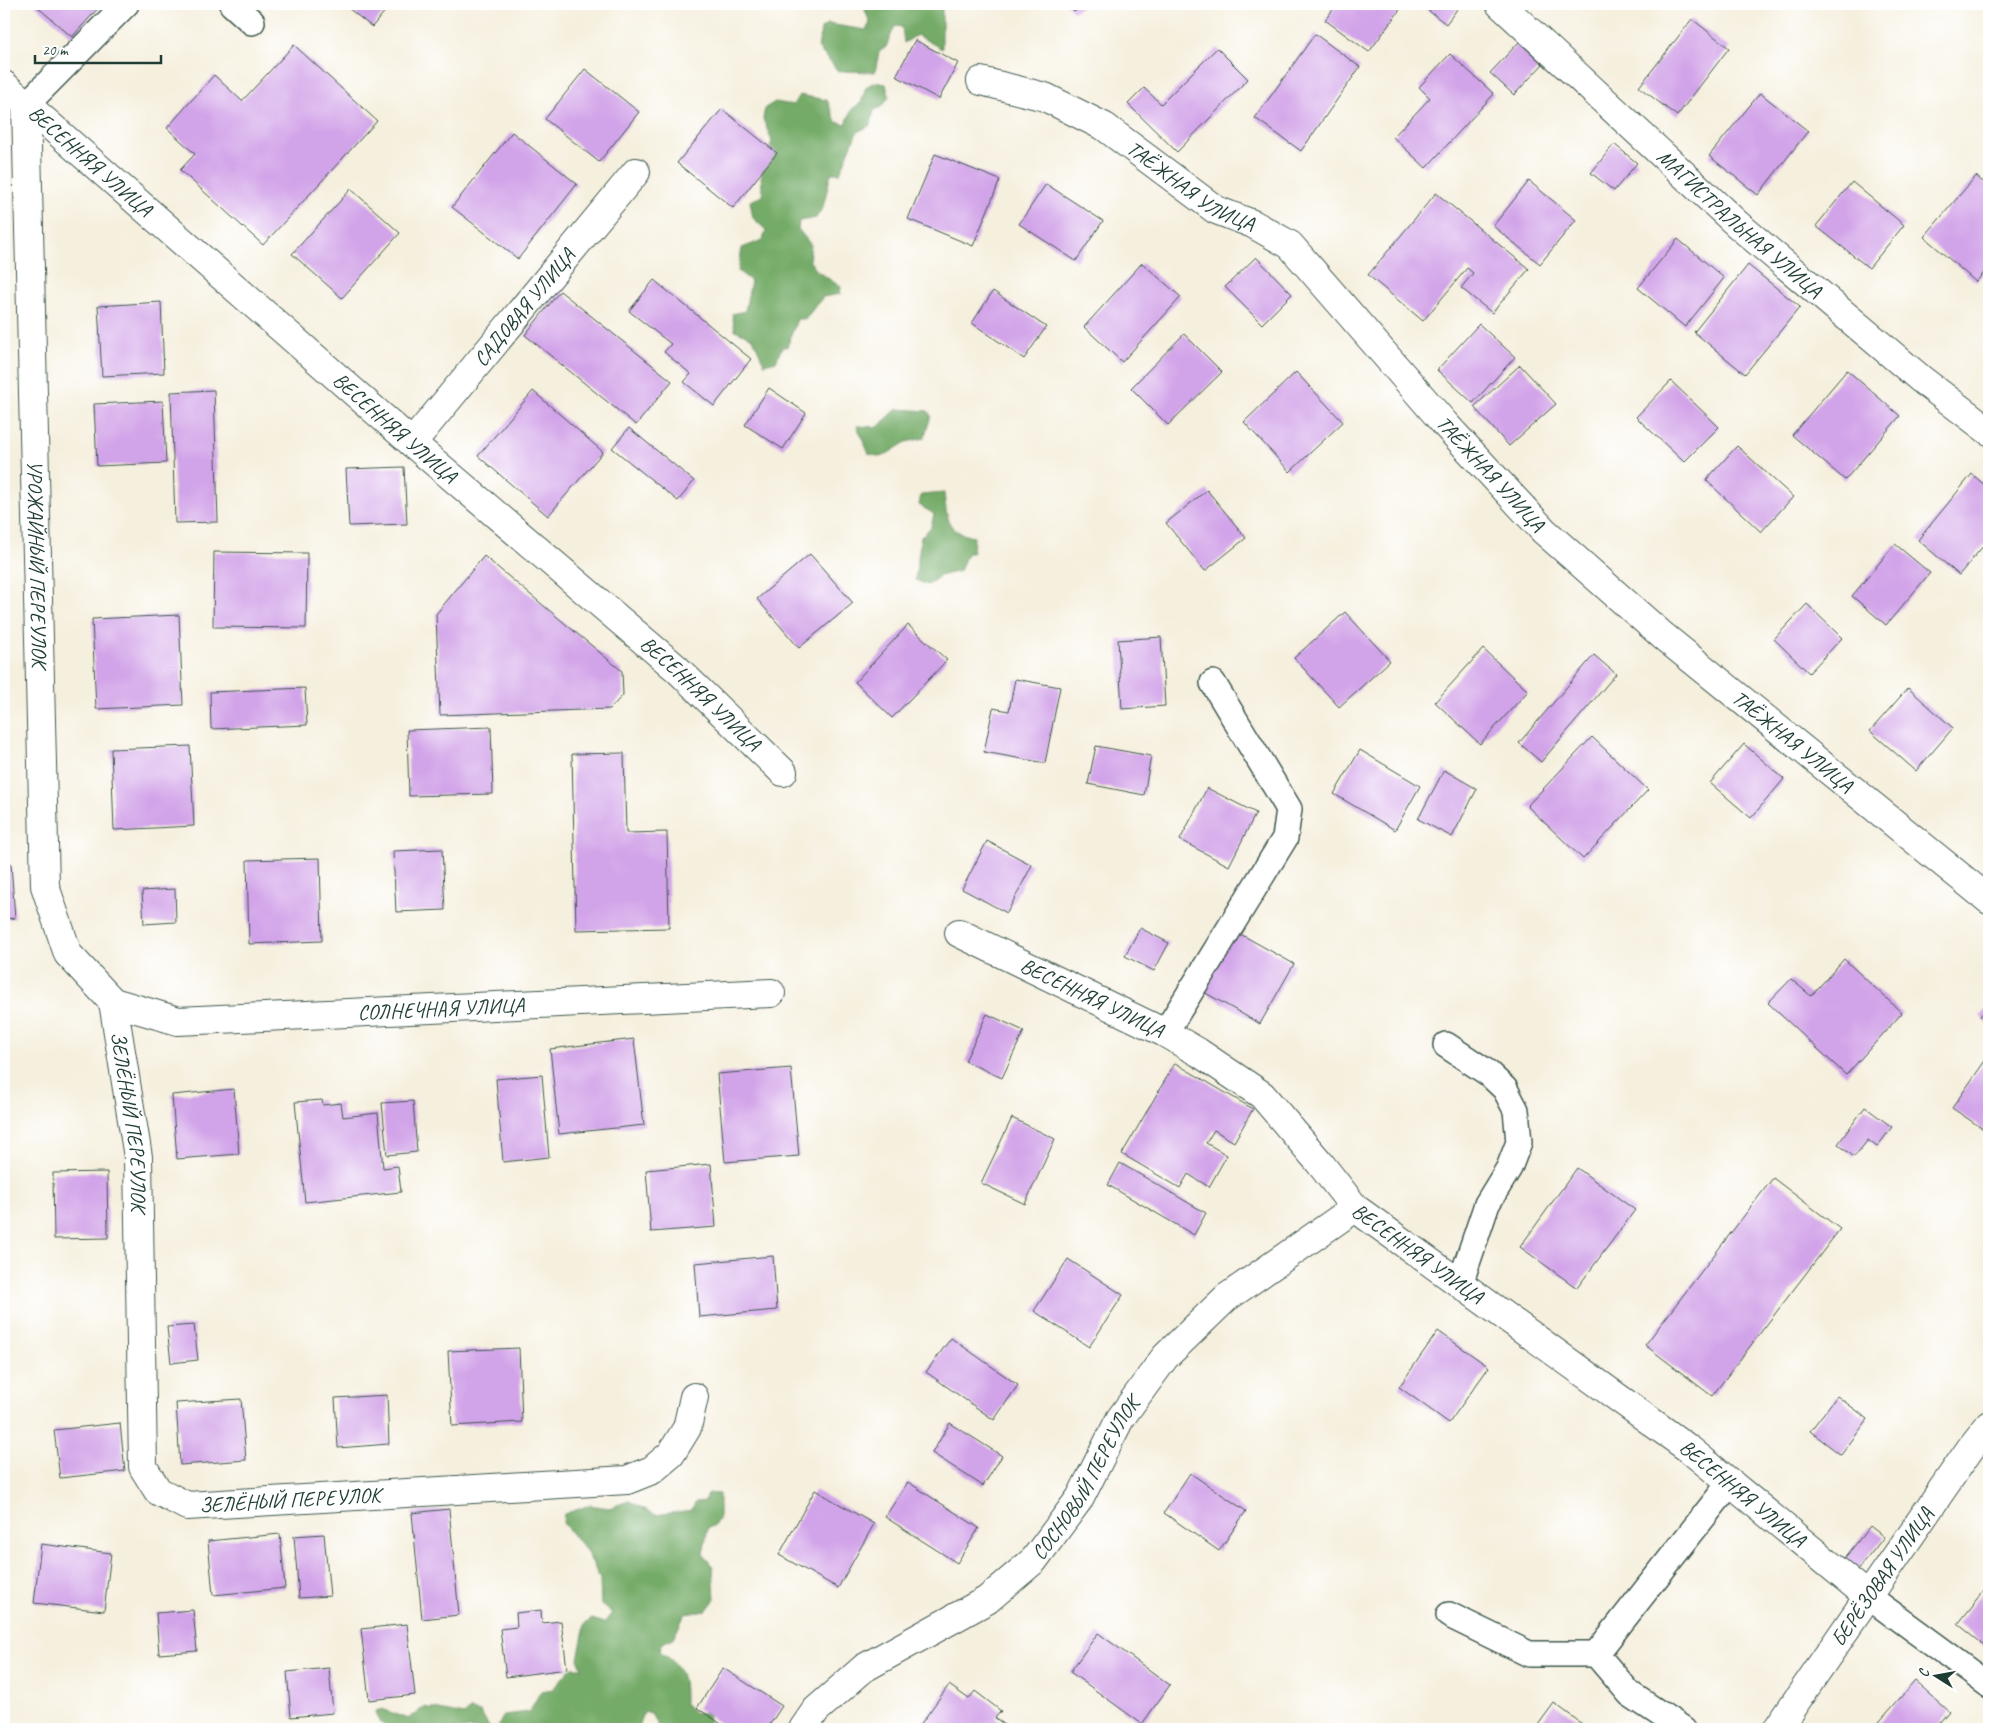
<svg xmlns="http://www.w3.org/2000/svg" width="1993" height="1733" font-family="Caveat,sans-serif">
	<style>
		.forest { fill: #74ab68; stroke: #4a744e }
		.building { fill: #d1a3e8 }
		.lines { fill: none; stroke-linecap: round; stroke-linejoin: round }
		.lane-casing { stroke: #3f584d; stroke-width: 28 }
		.street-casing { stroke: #3f584d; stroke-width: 30 }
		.lane { stroke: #fff; stroke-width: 25 }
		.street { stroke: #fff; stroke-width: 28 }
		.labels { text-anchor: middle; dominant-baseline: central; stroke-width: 5; stroke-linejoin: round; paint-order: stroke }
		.street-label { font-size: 21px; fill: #1f3d34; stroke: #fff }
	</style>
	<rect width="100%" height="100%" fill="#fff"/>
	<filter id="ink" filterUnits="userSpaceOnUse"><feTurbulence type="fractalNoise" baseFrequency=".02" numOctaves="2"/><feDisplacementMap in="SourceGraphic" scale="10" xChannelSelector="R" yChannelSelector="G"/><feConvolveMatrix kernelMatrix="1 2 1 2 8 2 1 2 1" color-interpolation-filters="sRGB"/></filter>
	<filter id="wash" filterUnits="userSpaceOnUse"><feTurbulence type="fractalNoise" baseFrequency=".0096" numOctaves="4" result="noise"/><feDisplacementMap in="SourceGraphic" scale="20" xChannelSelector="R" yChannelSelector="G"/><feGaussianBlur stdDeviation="1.12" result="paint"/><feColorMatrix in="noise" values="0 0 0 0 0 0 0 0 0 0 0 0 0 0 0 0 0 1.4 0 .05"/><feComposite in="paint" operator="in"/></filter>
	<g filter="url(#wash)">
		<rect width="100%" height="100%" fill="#f5efdd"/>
		<path class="forest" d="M876 4H942V49L917 35 904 43 902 27 895 26 886 47 879 52 875 72 838 71 818 48 821 29 828 24 866 30 870 23 864 7Z
			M874 82 886 84 889 97 882 107 874 110 871 125 857 132 840 173H831L823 207 816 218 799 221 798 229 811 245 809 260 817 271 841 287 840 294 823 297 805 319H797L787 347H782L776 361 764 364 753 338 735 330 732 314 745 311 751 281 738 271 742 248 763 240 766 230 753 218 750 201 763 196 761 177 772 141 763 119 765 108 775 102 793 105 799 95 827 100 836 122 846 124 852 109 861 103 866 87Z
			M897 409 928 411 931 416 924 438 906 442 882 457 869 454 857 426 878 427Z
			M944 493C947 518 946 532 974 537L973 553H967L960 571 939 576 928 585 915 580 921 537 931 527 934 514 919 505 921 495Z
			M708 1493 719 1494V1518L714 1526 708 1527 703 1554 713 1567 715 1599 706 1611 685 1614 674 1637 661 1644 660 1652C683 1666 684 1676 684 1702L693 1712 709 1714 708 1720 716 1729H659L651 1713 644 1711 639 1729H391L379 1722 376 1711 382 1709 409 1719 424 1707 464 1715 470 1710 480 1712 489 1727 497 1728 504 1715 529 1712 541 1691 553 1689 571 1668H582L578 1659 585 1624 592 1619 604 1623 612 1613 601 1605 600 1579 587 1552 563 1523 564 1514 590 1505 609 1508 629 1501 656 1515 692 1510 695 1502 705 1501Z"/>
		<g id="blocks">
			<path class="building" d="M34 4H102L72 37Z
				M343 4H391L372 27Z
				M1066 4H1084L1074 12Z
				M1337 4H1404L1369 52 1325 20Z
				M1428 4H1461L1446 24 1425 8Z
				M1692 19 1729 48 1677 116 1639 87Z
				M1315 34 1360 67 1301 151 1255 118Z
				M915 40 958 63 939 99 896 76Z
				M1519 42 1543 64 1514 95 1490 73Z
				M294 45 377 121 263 245 180 170 195 154 167 128 214 75 242 101Z
				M1217 48 1248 79 1177 152 1128 104 1144 88 1161 104Z
				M1450 54 1494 94 1426 168 1393 137 1430 98 1419 87Z
				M585 69 639 112 599 162 545 119Z
				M1760 93 1808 131 1758 195 1709 156Z
				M722 109 777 153 733 208 677 163Z
				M512 132 577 184 518 259 452 207Z
				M1614 144 1637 163 1614 191 1591 173Z
				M935 154 1000 180 973 246 908 219Z
				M1976 176 1989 187V267L1976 282 1924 237Z
				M1529 181 1576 220 1540 264 1493 226Z
				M1852 182 1904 225 1869 268 1816 226Z
				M1046 184 1103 221 1076 261 1019 224Z
				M351 189 400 233 342 298 292 254Z
				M1436 193 1529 269 1492 313 1461 288 1473 273 1467 268 1423 321 1368 275Z
				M1678 239 1724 278 1685 327 1638 288Z
				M1256 257 1292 294 1262 324 1225 287Z
				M1142 263 1181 297 1122 362 1084 327Z
				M1748 265 1800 307 1745 374 1694 332Z
				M654 280 751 359 714 406 684 382 691 374 664 352 671 344 629 311Z
				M560 291 672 381 636 425 525 335Z
				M993 291 1046 327 1024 359 972 323Z
				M161 302 164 373 102 376 98 306Z
				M1479 324 1515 357 1473 403 1437 370Z
				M1184 334 1222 372 1168 425 1131 388Z
				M1520 365 1556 404 1509 446 1474 407Z
				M1847 370 1900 416 1845 480 1792 435Z
				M1296 372 1343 422 1290 472 1244 422Z
				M1671 381 1719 427 1684 462 1636 417Z
				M769 388 806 413 783 449 745 425Z
				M214 390 218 522 175 523 171 392Z
				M533 391 603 452 548 516 478 456Z
				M163 401 166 463 97 466 94 404Z
				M629 428 694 481 678 501 612 448Z
				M1737 446 1793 497 1761 532 1706 480Z
				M404 467 407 524 349 526 346 469Z
				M1972 474 1989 489V539L1959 575 1918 540Z
				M1207 490 1246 538 1205 571 1166 523Z
				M1895 544 1930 573 1886 625 1852 596Z
				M214 552 307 553 306 628 213 627Z
				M810 554 853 603 799 648 757 599Z
				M484 556 622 671 623 695 610 709 440 715 436 614Z
				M1807 604 1842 638 1809 673 1774 639Z
				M1345 612 1390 661 1339 707 1294 658Z
				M179 615 183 705 96 709 92 619Z
				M908 625 947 660 892 718 855 682Z
				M1161 637 1165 706 1122 709 1118 640Z
				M1483 649 1528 691 1480 744 1435 702Z
				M1594 655 1616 674 1541 762 1519 743Z
				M1015 679 1060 687 1045 763 984 752 993 708 1009 711Z
				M305 688 307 725 211 729 210 692Z
				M1908 688 1953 728 1916 771 1870 731Z
				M491 727 493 794 409 796 407 730Z
				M1592 737 1648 790 1583 859 1527 806Z
				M1744 744 1784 779 1751 818 1710 783Z
				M190 746 194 826 114 830 111 749Z
				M1096 746 1151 756 1144 795 1088 784Z
				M1360 750 1420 786 1395 830 1334 794Z
				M624 753 626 833 667 832 669 928 576 930 572 754Z
				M1444 770 1477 789 1452 837 1418 819Z
				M1207 788 1256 813 1229 866 1180 840Z
				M987 841 1032 865 1007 913 962 889Z
				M442 849 445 910 396 912 393 851Z
				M320 858 322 941 249 944 247 860Z
				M4 864H11L15 918 4 919Z
				M175 889 176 922 144 924 142 891Z
				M1140 928 1169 943 1154 971 1125 956Z
				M1235 931 1294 964 1260 1024 1202 991Z
				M1844 959 1902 1013 1846 1075 1768 1003 1791 979 1811 996Z
				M1989 1006V1025L1980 1016Z
				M987 1014 1024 1031 1002 1078 965 1061Z
				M634 1039 644 1125 559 1134 550 1049Z
				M1989 1055V1133L1952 1108Z
				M1175 1063 1253 1109 1234 1142 1214 1130 1206 1143 1227 1155 1209 1187 1188 1174 1180 1188 1122 1154Z
				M791 1068 799 1156 725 1162 717 1074Z
				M542 1075 549 1157 503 1162 496 1079Z
				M234 1089 239 1154 177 1159 172 1095Z
				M322 1100 323 1105 341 1103 343 1117 378 1113 383 1168 398 1166 401 1192 305 1202 295 1102Z
				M413 1101 417 1152 387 1155 382 1103Z
				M1865 1107 1892 1127 1877 1147 1868 1140 1854 1157 1838 1144Z
				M1012 1118 1055 1139 1025 1204 981 1183Z
				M1120 1163 1206 1213 1194 1235 1108 1185Z
				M711 1164 716 1227 651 1232 646 1170Z
				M1577 1168 1635 1210 1577 1288 1520 1247Z
				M107 1172 108 1238 54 1239 53 1173Z
				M1773 1178 1840 1229 1712 1396 1645 1345Z
				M773 1256 777 1310 699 1317 695 1263Z
				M1068 1259 1123 1295 1089 1347 1034 1311Z
				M194 1325 198 1360 171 1363 167 1327Z
				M1438 1331 1489 1367 1449 1423 1399 1387Z
				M951 1338 1018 1385 994 1420 926 1372Z
				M519 1348 522 1422 452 1426 448 1351Z
				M387 1395 389 1444 338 1448 335 1398Z
				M1837 1396 1868 1419 1841 1455 1810 1431Z
				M241 1399 246 1460 180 1465 176 1403Z
				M120 1423 125 1471 60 1478 54 1430Z
				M950 1423 1002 1456 983 1486 932 1453Z
				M1190 1473 1246 1511 1219 1551 1164 1513Z
				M908 1482 979 1528 957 1563 885 1517Z
				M815 1490 874 1524 838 1588 779 1555Z
				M449 1509 459 1615 422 1619 412 1513Z
				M1870 1526 1884 1537 1858 1570 1844 1559Z
				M280 1534 285 1588 213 1595 208 1541Z
				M324 1534 330 1596 299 1598 294 1536Z
				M41 1544 111 1553 104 1611 34 1603Z
				M1989 1585V1649L1958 1624Z
				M193 1610 197 1651 159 1654 156 1613Z
				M541 1610 542 1623 561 1621 567 1669 506 1677 500 1629 517 1627 516 1613Z
				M407 1624 415 1695 369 1700 361 1629Z
				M1098 1633 1170 1685 1142 1724 1070 1672Z
				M329 1668 333 1713 291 1717 287 1672Z
				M723 1668 782 1706 767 1729H729L697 1708Z
				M1915 1681 1949 1711 1934 1729H1873Z
				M949 1685 969 1699 975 1691 1001 1711 995 1718 1011 1729H917Z
				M1554 1703 1589 1729H1535Z"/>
		</g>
	</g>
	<g filter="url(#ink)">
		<use href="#blocks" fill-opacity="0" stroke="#3f584d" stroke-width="1"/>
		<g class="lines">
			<defs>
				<path id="lane" d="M232 4 252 22
					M26 105 126 4
					M1165 1033 1285 838 1289 809 1213 683
					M1446 1045 1488 1073 1505 1089 1516 1110 1519 1142 1509 1168 1487 1204 1460 1284
					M1869 1597 1989 1685
					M1449 1615 1529 1654H1596L1730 1483
					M1596 1654 1630 1694 1683 1729"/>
				<g id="street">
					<path id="s1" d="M1500 4 1737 224 1922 380 1989 431"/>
					<path id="s2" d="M981 81 1045 97 1105 127 1216 210 1253 224 1290 245 1445 424 1544 531 1663 636 1989 900"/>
					<path id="s3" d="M4 85 412 443 677 669 783 772"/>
					<path id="s4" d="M26 105 45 886 68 954 113 1002"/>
					<path id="s5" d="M412 443 636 172"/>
					<path id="s6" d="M959 933 1165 1033 1198 1052 1262 1095 1319 1162 1355 1208 1689 1449 1869 1597"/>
					<path id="s7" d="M113 1002 138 1157 143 1467 158 1491 187 1506 627 1480 652 1470 671 1454 687 1428 694 1397"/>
					<path id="s8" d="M113 1002 178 1021 771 993"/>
					<path id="s9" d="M803 1729 816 1710 864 1668 987 1600 1034 1560 1080 1498 1120 1419 1165 1357 1226 1298 1355 1208"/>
					<path id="s10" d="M1777 1729 1970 1449 1989 1425"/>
				</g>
			</defs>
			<use href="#lane" class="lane-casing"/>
			<use href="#street" class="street-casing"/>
			<use href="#lane" class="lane"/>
			<use href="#street" class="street"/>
		</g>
	</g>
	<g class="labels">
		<g class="street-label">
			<text stroke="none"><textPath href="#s3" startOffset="115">ВЕСЕННЯЯ УЛИЦА</textPath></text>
			<text stroke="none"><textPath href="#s2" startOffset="238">ТАЁЖНАЯ УЛИЦА</textPath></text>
			<text stroke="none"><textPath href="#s1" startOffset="325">МАГИСТРАЛЬНАЯ УЛИЦА</textPath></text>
			<text stroke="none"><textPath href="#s5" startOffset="176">САДОВАЯ УЛИЦА</textPath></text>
			<text stroke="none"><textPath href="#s3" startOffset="520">ВЕСЕННЯЯ УЛИЦА</textPath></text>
			<text stroke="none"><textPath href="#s2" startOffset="658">ТАЁЖНАЯ УЛИЦА</textPath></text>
			<text stroke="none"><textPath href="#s4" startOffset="459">УРОЖАЙНЫЙ ПЕРЕУЛОК</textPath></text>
			<text stroke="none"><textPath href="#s3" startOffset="925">ВЕСЕННЯЯ УЛИЦА</textPath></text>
			<text stroke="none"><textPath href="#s2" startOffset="1062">ТАЁЖНАЯ УЛИЦА</textPath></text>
			<text stroke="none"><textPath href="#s6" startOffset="148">ВЕСЕННЯЯ УЛИЦА</textPath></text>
			<text stroke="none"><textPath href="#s8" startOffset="331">СОЛНЕЧНАЯ УЛИЦА</textPath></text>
			<text stroke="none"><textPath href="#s7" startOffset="121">ЗЕЛЁНЫЙ ПЕРЕУЛОК</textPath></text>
			<text stroke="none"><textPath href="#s6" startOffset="568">ВЕСЕННЯЯ УЛИЦА</textPath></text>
			<text stroke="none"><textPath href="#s9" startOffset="386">СОСНОВЫЙ ПЕРЕУЛОК</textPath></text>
			<text stroke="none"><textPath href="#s6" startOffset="972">ВЕСЕННЯЯ УЛИЦА</textPath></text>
			<text stroke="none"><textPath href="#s7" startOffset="631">ЗЕЛЁНЫЙ ПЕРЕУЛОК</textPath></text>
			<text stroke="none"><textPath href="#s10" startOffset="185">БЕРЁЗОВАЯ УЛИЦА</textPath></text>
		</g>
	</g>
	<rect width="1993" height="1733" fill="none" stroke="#fff" stroke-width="20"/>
	<g transform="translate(1936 1676) rotate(281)" stroke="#ffffff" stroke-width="4" paint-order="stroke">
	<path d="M0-4L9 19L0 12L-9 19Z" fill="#1f3d34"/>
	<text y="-8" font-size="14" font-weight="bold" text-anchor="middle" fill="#1f3d34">С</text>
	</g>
	<path d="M35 55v8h126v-8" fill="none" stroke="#1f3d34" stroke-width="2.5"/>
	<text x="42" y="55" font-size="15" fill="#1f3d34" stroke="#ffffff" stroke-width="4" paint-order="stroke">20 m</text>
</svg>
